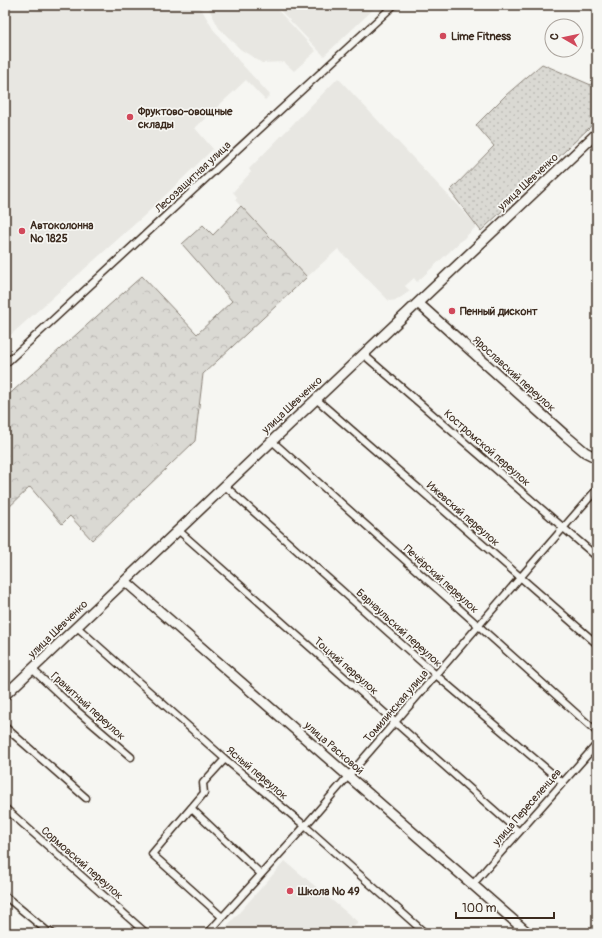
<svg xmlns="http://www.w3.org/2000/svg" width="602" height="938" font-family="Pangolin,sans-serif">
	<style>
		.built { fill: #e8e7e2 }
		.grass { fill: url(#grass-dots); stroke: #8a8278 }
		.forest { fill: url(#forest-crowns); stroke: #8a8278 }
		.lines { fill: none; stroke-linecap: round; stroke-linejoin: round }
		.street-casing { stroke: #3b2a1e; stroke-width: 9 }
		.secondary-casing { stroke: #3b2a1e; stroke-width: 12 }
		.street { stroke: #f6f6f2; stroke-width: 6 }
		.secondary { stroke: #f6f6f2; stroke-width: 9 }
		.poi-dot { fill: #d1495b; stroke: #f6f6f2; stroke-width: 1.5 }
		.labels { text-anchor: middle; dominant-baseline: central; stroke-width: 3.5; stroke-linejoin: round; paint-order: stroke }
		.poi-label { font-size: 11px; font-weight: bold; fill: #3b2a1e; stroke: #f6f6f2; text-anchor: start }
		.street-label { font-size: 11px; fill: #3b2a1e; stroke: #f6f6f2 }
	</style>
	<defs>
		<pattern id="grass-dots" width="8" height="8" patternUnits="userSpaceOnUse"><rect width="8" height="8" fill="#dad9d3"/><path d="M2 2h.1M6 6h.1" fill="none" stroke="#bcbab5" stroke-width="1.8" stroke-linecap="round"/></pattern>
		<pattern id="forest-crowns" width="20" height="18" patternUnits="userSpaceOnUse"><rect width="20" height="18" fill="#dad9d3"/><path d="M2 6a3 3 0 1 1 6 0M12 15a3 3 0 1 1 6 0" fill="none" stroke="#bcbab5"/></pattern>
	</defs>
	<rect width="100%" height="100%" fill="#f6f6f2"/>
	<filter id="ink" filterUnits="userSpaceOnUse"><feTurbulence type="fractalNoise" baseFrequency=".025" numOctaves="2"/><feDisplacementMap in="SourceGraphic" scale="8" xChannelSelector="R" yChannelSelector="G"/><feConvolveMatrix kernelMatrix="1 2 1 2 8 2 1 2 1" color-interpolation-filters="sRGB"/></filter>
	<g filter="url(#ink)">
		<path class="built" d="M5 5H199L213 29 238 60 270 95 265 100 246 80 195 128 213 149 146 214 5 340Z
			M207 5H273L316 51 294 71 284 62 262 63 240 49 219 28Z
			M275 5H378L324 56Z
			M338 78 477 226 417 282 414 278 405 286 410 291 397 300 389 301 338 249 307 277 235 200 237 197 233 192 251 172 249 169Z
			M285 861 358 922 348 933H221Z"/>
		<path class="grass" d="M542 64 591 85 597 71V117L590 127 481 231 450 191 494 146 476 125 506 95Z"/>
		<path class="forest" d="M241 206 307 277 203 374 195 441 92 540 70 516 62 524 30 487 5 511V398L142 276 197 334 232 301 182 244 203 225 213 235Z"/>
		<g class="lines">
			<defs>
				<path id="street" d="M363 354 597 557
					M5 364 394 5
					M316 399 597 644
					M272 441 597 732
					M225 486 436 675 562 782
					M178 530 519 832
					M77 627 225 759 305 826 425 933
					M32 669 76 710 131 757
					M5 727 86 798
					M5 808 146 933
					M191 808 261 874
					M473 884 597 744
					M5 896 47 931 52 933
					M222 917 152 854 204 793 203 783 225 759
					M208 933 305 826 597 489"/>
				<path id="secondary" d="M418 303 566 436 585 452 597 458
					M125 581 528 933
					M5 695 272 441 597 133"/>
			</defs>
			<use href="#street" class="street-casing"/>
			<use href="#secondary" class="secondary-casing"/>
			<use href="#street" class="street"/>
			<use href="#secondary" class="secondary"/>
		</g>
	</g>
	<g class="poi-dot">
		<circle cx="443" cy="36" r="4"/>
		<circle cx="130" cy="117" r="4"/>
		<circle cx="22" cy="231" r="4"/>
		<circle cx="452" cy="311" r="4"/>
		<circle cx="290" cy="891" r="4"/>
	</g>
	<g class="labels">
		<g class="poi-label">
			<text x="451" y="36">Lime Fitness</text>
			<text x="138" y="111">Фруктово-овощные<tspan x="138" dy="13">склады</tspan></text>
			<text x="30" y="225">Автоколонна<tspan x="30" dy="13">№ 1825</tspan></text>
			<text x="460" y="311">Пенный дисконт</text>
			<text x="298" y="891">Школа № 49</text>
		</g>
		<g class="street-label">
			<text transform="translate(193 177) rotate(-43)">Лесозащитная улица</text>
			<text transform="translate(528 182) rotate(-43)">улица Шевченко</text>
			<text transform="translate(514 374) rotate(42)">Ярославский переулок</text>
			<text transform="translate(292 405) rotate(-43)">улица Шевченко</text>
			<text transform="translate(487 448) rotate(41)">Костромской переулок</text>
			<text transform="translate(463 514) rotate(41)">Ижевский переулок</text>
			<text transform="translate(441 579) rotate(42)">Печёрский переулок</text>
			<text transform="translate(399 628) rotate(42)">Барнаульский переулок</text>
			<text transform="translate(58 629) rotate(-44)">улица Шевченко</text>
			<text transform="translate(346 666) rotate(41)">Тоцкий переулок</text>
			<text transform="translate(88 706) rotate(42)">Гранитный переулок</text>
			<text transform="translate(396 706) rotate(-49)">Томилинская улица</text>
			<text transform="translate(334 748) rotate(41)">улица Расковой</text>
			<text transform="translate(257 773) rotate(40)">Ясный переулок</text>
			<text transform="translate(527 807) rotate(-49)">улица Переселенцев</text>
			<text transform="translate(82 863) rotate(41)">Сормовский переулок</text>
		</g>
	</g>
	<rect width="602" height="938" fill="none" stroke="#f6f6f2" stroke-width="20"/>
	<rect x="10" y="10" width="582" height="918" fill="none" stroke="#3b2a1e" stroke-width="1.5" filter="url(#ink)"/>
	<g transform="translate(564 38) rotate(279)"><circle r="19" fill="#f6f6f2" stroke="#aba49d"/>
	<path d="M0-3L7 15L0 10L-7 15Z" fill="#d1495b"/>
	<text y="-6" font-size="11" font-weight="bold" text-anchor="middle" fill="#3b2a1e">С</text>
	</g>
	<path d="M456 912v6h98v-6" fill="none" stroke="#3b2a1e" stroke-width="2"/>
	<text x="462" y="912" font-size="12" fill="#3b2a1e" stroke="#f6f6f2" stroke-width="3" paint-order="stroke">100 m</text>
</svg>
